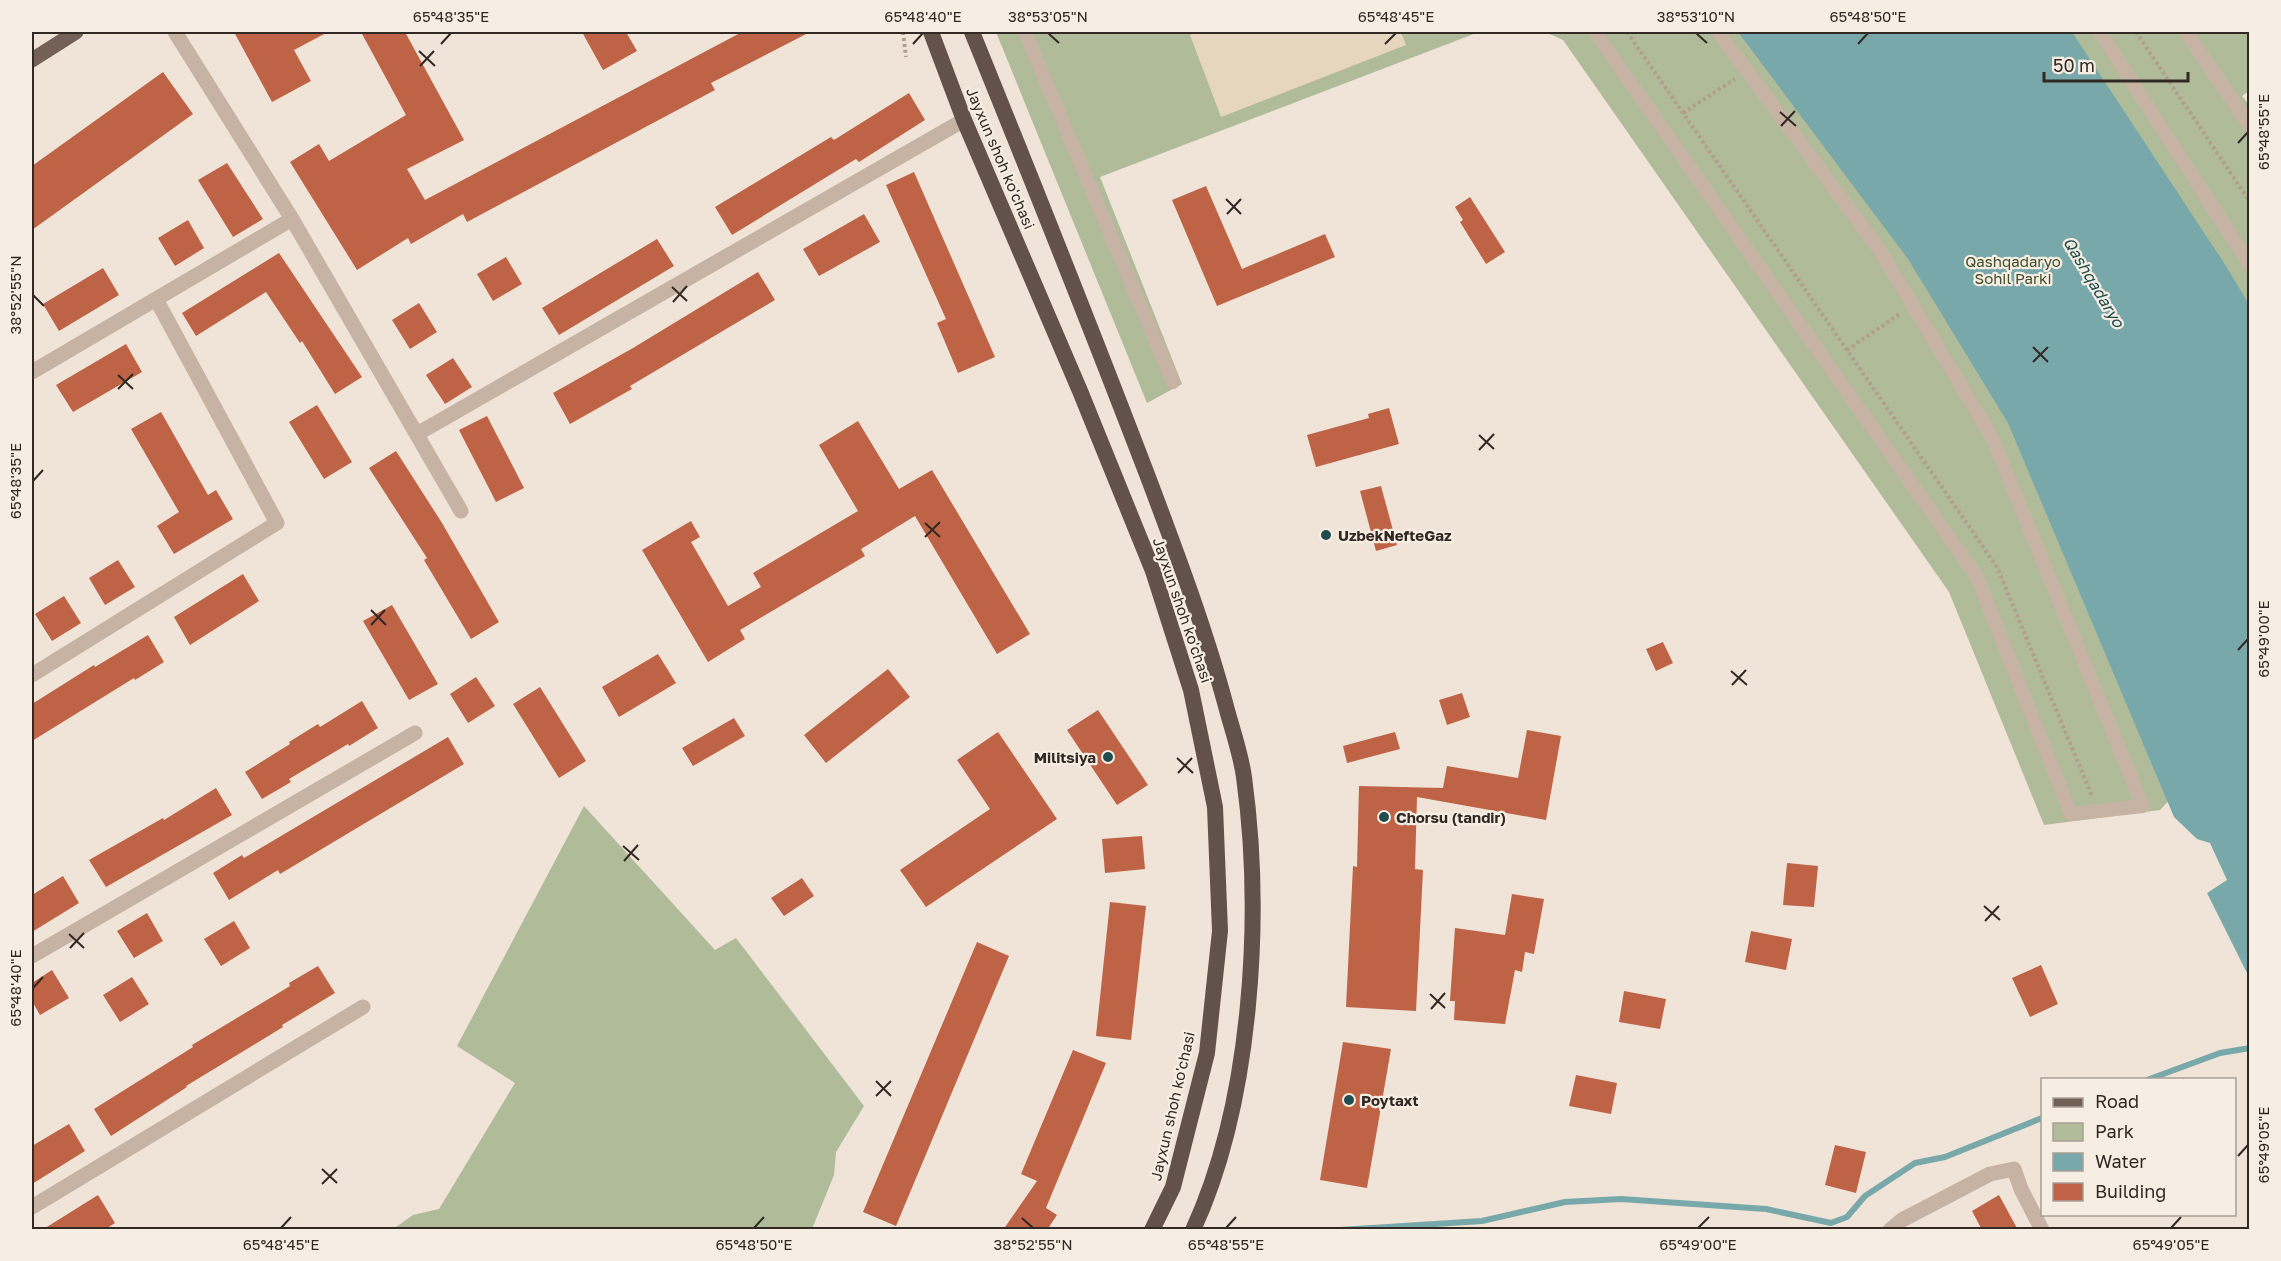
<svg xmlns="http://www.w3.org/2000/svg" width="2281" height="1261" font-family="'Golos Text',sans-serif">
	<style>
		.green { fill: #b0bc99 }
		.plaza { fill: #e6d5bf }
		.water { fill: #78a8aa }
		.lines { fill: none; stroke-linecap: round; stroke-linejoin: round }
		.stream { stroke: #78a8aa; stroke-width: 6 }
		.building { fill: #be6346 }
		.path { stroke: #b19e8f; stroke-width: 4; stroke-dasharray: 3 3; stroke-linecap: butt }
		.pedestrian { stroke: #c6b3a4; stroke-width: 14 }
		.minor { stroke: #c6b3a4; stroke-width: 15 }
		.primary { stroke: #736057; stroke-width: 15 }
		.trunk { stroke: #62524a; stroke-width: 16 }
		.ticks { fill: none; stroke: #322925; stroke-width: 2 }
		.poi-dot { fill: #1e4d50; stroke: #f7eee3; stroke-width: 2 }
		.labels { text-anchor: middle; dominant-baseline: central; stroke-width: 4.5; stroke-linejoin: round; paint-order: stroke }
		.street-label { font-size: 15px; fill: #322925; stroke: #f7eee3 }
		.park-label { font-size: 15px; fill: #414e2b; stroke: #f7eee3 }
		.poi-label { font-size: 15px; font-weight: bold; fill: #322925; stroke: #f7eee3; text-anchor: start }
		.water-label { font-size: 16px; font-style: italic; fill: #1e4d50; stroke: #f7eee3 }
		.neatline { fill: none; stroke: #322925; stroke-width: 2 }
		.ticks-label { font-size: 15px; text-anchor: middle; fill: #322925 }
	</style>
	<rect width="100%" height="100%" fill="#efe4d7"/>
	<path class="green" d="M996 32H1479L1100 177 1182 384 1147 403Z
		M1545 32H2249V91L2242 96 2250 106 2249 717 2160 810 2044 825 1949 592 1563 40Z
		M584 806 715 950 736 938 864 1106 836 1152 834 1175 812 1229H393L413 1215 439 1209 515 1083 457 1046Z"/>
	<path class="plaza" d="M1199 32H1401L1406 45 1221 117 1190 35Z"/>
	<path class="water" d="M1738 32H2072L2224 263 2249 304V977L2207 893 2227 880 2210 843 2197 839 2174 817 2008 423 1908 259Z"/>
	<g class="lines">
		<path class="stream" d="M2147 1080 2220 1053 2250 1048
			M1340 1230 1482 1221 1565 1202 1621 1199 1766 1209 1831 1223 1847 1217 1865 1196 1915 1163 1945 1157 2042 1118"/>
	</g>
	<path class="building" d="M234 32H328L294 50 311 81 272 102Z
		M361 32H405L464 140 407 169 425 200 742 32H810L711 83 715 90 467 222 463 214 411 244 408 238 357 270 290 162 319 144 329 161 406 115Z
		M582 32H626L637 51 603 70Z
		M163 72 193 114 32 230V166Z
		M909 93 925 120 859 162 856 159 732 235 715 207 831 137 834 140Z
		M227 163 263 219 233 237 198 180Z
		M914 172 995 357 958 373 937 323 946 319 886 185Z
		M1206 186 1242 269 1325 234 1335 257 1217 306 1172 200Z
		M1470 197 1505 252 1486 264 1460 222 1463 220 1455 207Z
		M864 214 880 242 819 276 803 249Z
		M188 220 204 248 175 266 158 238Z
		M657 239 674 266 559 335 542 308Z
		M279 253 362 377 335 394 302 341 300 343 266 292 196 336 182 313Z
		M506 257 522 284 493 301 477 274Z
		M103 268 119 295 59 331 43 304Z
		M758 272 775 300 630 386 632 389 570 424 553 393 633 348Z
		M419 303 437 332 410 349 392 320Z
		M126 344 142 372 73 412 56 385Z
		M453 358 472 387 445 404 426 375Z
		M317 405 352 462 324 479 289 422Z
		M1389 408 1399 444 1316 467 1307 435 1369 418 1368 414Z
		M161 412 208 495 216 490 233 519 174 554 157 526 179 512 131 429Z
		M487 416 524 488 496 502 459 430Z
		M858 421 899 489 932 470 1030 634 997 654 915 516 861 549 865 556 740 630 745 639 708 662 642 550 691 521 700 537 691 542 728 606 761 587 753 573 858 511 819 445Z
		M396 451 442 523 499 622 471 639 424 560 427 558 369 468Z
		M1381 486 1397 545 1376 551 1360 491Z
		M118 560 135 587 105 605 89 578Z
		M243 574 259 601 190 645 174 617Z
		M64 596 81 623 52 641 35 614Z
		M392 605 438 684 409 700 363 621Z
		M148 635 164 662 135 680 134 678 32 741V704L94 665 95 667Z
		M1663 642 1673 663 1656 671 1646 649Z
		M658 654 676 683 619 717 602 687Z
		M888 669 910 697 826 763 804 735Z
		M476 677 495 706 468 723 450 694Z
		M540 687 586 761 559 778 513 704Z
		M1462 693 1470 717 1447 725 1439 700Z
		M362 701 378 728 349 746 348 744 289 779 291 782 262 799 245 772 290 744 289 742 318 724 320 727Z
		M1098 710 1148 785 1117 805 1067 730Z
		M734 718 745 736 693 766 682 748Z
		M1527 730 1561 736 1546 820 1417 797 1415 869 1423 870 1416 1011 1346 1007 1353 866 1357 867 1359 786 1443 788 1447 766 1518 778Z
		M998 732 1057 819 926 907 900 870 990 809 957 760Z
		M1395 732 1400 749 1347 763 1343 746Z
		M448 737 464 764 280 874 278 870 229 900 213 873 242 855 244 858Z
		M216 788 232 815 106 887 89 860 163 818 164 820Z
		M1142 836 1145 869 1105 873 1102 839Z
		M1787 863 1818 866 1814 907 1783 905Z
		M63 876 79 903 32 932V895Z
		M802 878 814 896 784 916 771 898Z
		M1512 894 1544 899 1534 954 1525 952 1522 972 1515 970 1505 1024 1454 1020 1455 1001H1450L1455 928 1505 935Z
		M1110 902 1146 906 1131 1040 1096 1036Z
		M147 913 163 941 134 958 117 931Z
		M234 921 250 948 221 966 204 939Z
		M1751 931 1792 939 1786 970 1745 962Z
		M977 942 1009 956 896 1226 863 1212Z
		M2041 965 2058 1004 2030 1017 2012 978Z
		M318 966 335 993 282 1025 283 1027 186 1086 187 1087 111 1136 94 1109 193 1047 192 1045 290 986 289 983Z
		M52 970 69 998 40 1015 32 1001V983Z
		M132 977 149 1004 120 1022 103 995Z
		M1624 991 1666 999 1660 1029 1619 1022Z
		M1343 1042 1391 1049 1367 1188 1320 1180Z
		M1073 1050 1106 1063 1046 1208 1057 1215 1047 1230H1003L1037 1181 1021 1174Z
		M1576 1075 1617 1083 1611 1114 1569 1106Z
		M69 1124 85 1151 32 1184V1146Z
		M1835 1145 1866 1152 1856 1193 1825 1185Z
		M98 1195 115 1223 104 1230H42Z
		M1999 1195 2018 1230H1982L1972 1211Z"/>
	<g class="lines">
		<path class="path" d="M903 32 906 57
			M1627 32 1997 567 2092 796
			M2136 32 2250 202
			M1683 113 1735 79
			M1847 350 1901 313"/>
		<path class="pedestrian" d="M1025 32 1173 382
			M1595 32 1977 577 2071 814 2143 806 1992 437 1879 249 1718 32
			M2100 32 2250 265
			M2186 32 2250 126"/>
		<path class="minor" d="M175 32 292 219 461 511
			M32 372 292 219
			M417 434 964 120
			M32 675 277 523 156 299
			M32 956 415 733
			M32 1207 363 1007
			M1890 1230 1902 1220 1990 1174 2014 1169 2021 1189 2042 1230"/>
		<path class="primary" d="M32 60 76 32"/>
		<path class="trunk" d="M931 32 964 120 1080 391 1153 571 1191 690 1215 807 1220 931 1207 1053 1173 1187 1152 1230
			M972 32C1032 180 1091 328 1148 477 1177 554 1206 631 1227 710 1233 732 1241 755 1244 777 1263 916 1252 1102 1193 1230"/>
	</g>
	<path class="ticks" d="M1048 33 1059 43M1696 33 1707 43M441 44 451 33M913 44 923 33M1385 44 1396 33M1858 44 1868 33M419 51 435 66M420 66 434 51M1780 112 1796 126M1781 126 1795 111M2238 143 2248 132M1226 199 1241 214M1227 214 1241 199M672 287 687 301M33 295 44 306M673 302 687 286M2033 347 2048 362M2033 362 2048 347M118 375 133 389M118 389 133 374M1479 435 1494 449M1479 450 1494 434M33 481 43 470M925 523 940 537M925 537 940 522M371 610 386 625M371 625 385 610M2238 650 2248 639M1731 671 1747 685M1732 685 1746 670M1177 758 1193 773M1178 773 1192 758M623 846 639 860M624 861 638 845M1984 906 2000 920M1985 921 1999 906M69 934 84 948M70 948 84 933M33 988 43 977M1430 994 1445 1008M1431 1009 1445 993M876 1081 891 1096M876 1096 891 1081M2238 1156 2248 1145M322 1169 337 1183M322 1184 337 1169M1022 1218 1033 1228M281 1228 291 1217M754 1228 764 1217M1226 1228 1236 1217M1698 1228 1709 1217M2171 1228 2181 1217"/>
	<g class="poi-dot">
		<circle cx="1326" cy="535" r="6"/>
		<circle cx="1108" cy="757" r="6"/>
		<circle cx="1384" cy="817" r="6"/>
		<circle cx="1349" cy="1100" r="6"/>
	</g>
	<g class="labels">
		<g class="street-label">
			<text transform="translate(1001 158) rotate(67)">Jayxun shoh ko'chasi</text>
			<text transform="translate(1183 610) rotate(71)">Jayxun shoh ko'chasi</text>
			<text transform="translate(1172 1106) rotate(-77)">Jayxun shoh ko'chasi</text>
		</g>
		<g class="park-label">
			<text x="2013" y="261">Qashqadaryo<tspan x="2013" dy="17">Sohil Parki</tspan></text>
		</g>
		<g class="poi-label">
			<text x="1338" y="535">UzbekNefteGaz</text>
			<text x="1096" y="757" text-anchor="end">Militsiya</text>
			<text x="1396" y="817">Chorsu (tandir)</text>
			<text x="1361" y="1100">Poytaxt</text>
		</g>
		<g class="water-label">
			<text transform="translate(2094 282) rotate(59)">Qashqadaryo</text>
		</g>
	</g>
	<rect width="2281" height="1261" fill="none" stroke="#f7eee3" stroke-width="66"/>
	<rect x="2041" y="1078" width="195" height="138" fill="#f7eee3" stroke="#a89f97" stroke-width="1.5"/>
	<rect x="2053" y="1098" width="30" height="9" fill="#736057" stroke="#a89f97" stroke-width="1.5"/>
	<text x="2095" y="1108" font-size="18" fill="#322925">Road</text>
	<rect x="2053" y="1123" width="30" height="18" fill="#b0bc99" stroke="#a89f97" stroke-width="1.5"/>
	<text x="2095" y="1138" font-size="18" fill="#322925">Park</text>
	<rect x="2053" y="1153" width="30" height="18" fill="#78a8aa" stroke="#a89f97" stroke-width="1.5"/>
	<text x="2095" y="1168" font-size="18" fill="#322925">Water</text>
	<rect x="2053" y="1183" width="30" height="18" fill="#be6346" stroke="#a89f97" stroke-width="1.5"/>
	<text x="2095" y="1198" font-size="18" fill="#322925">Building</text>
	<path d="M2044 72v9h144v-9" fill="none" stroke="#322925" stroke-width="3"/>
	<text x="2053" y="72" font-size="18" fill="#322925" stroke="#f7eee3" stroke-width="4.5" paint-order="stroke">50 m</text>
	<rect x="33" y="33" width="2215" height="1195" class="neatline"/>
	<g class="ticks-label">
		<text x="451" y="22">65°48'35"E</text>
		<text x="923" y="22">65°48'40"E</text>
		<text x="1048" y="22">38°53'05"N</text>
		<text x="1396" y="22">65°48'45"E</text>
		<text x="1696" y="22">38°53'10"N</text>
		<text x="1868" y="22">65°48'50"E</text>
		<text transform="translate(2264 132) rotate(-90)" y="5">65°48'55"E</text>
		<text transform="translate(16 295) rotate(-90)" y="5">38°52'55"N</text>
		<text transform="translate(16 481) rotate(-90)" y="5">65°48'35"E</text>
		<text transform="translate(2264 639) rotate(-90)" y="5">65°49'00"E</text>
		<text transform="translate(16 988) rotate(-90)" y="5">65°48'40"E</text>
		<text transform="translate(2264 1145) rotate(-90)" y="5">65°49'05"E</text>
		<text x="281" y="1250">65°48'45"E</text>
		<text x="754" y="1250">65°48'50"E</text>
		<text x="1033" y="1250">38°52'55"N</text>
		<text x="1226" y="1250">65°48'55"E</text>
		<text x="1698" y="1250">65°49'00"E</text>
		<text x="2171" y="1250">65°49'05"E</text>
	</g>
</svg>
